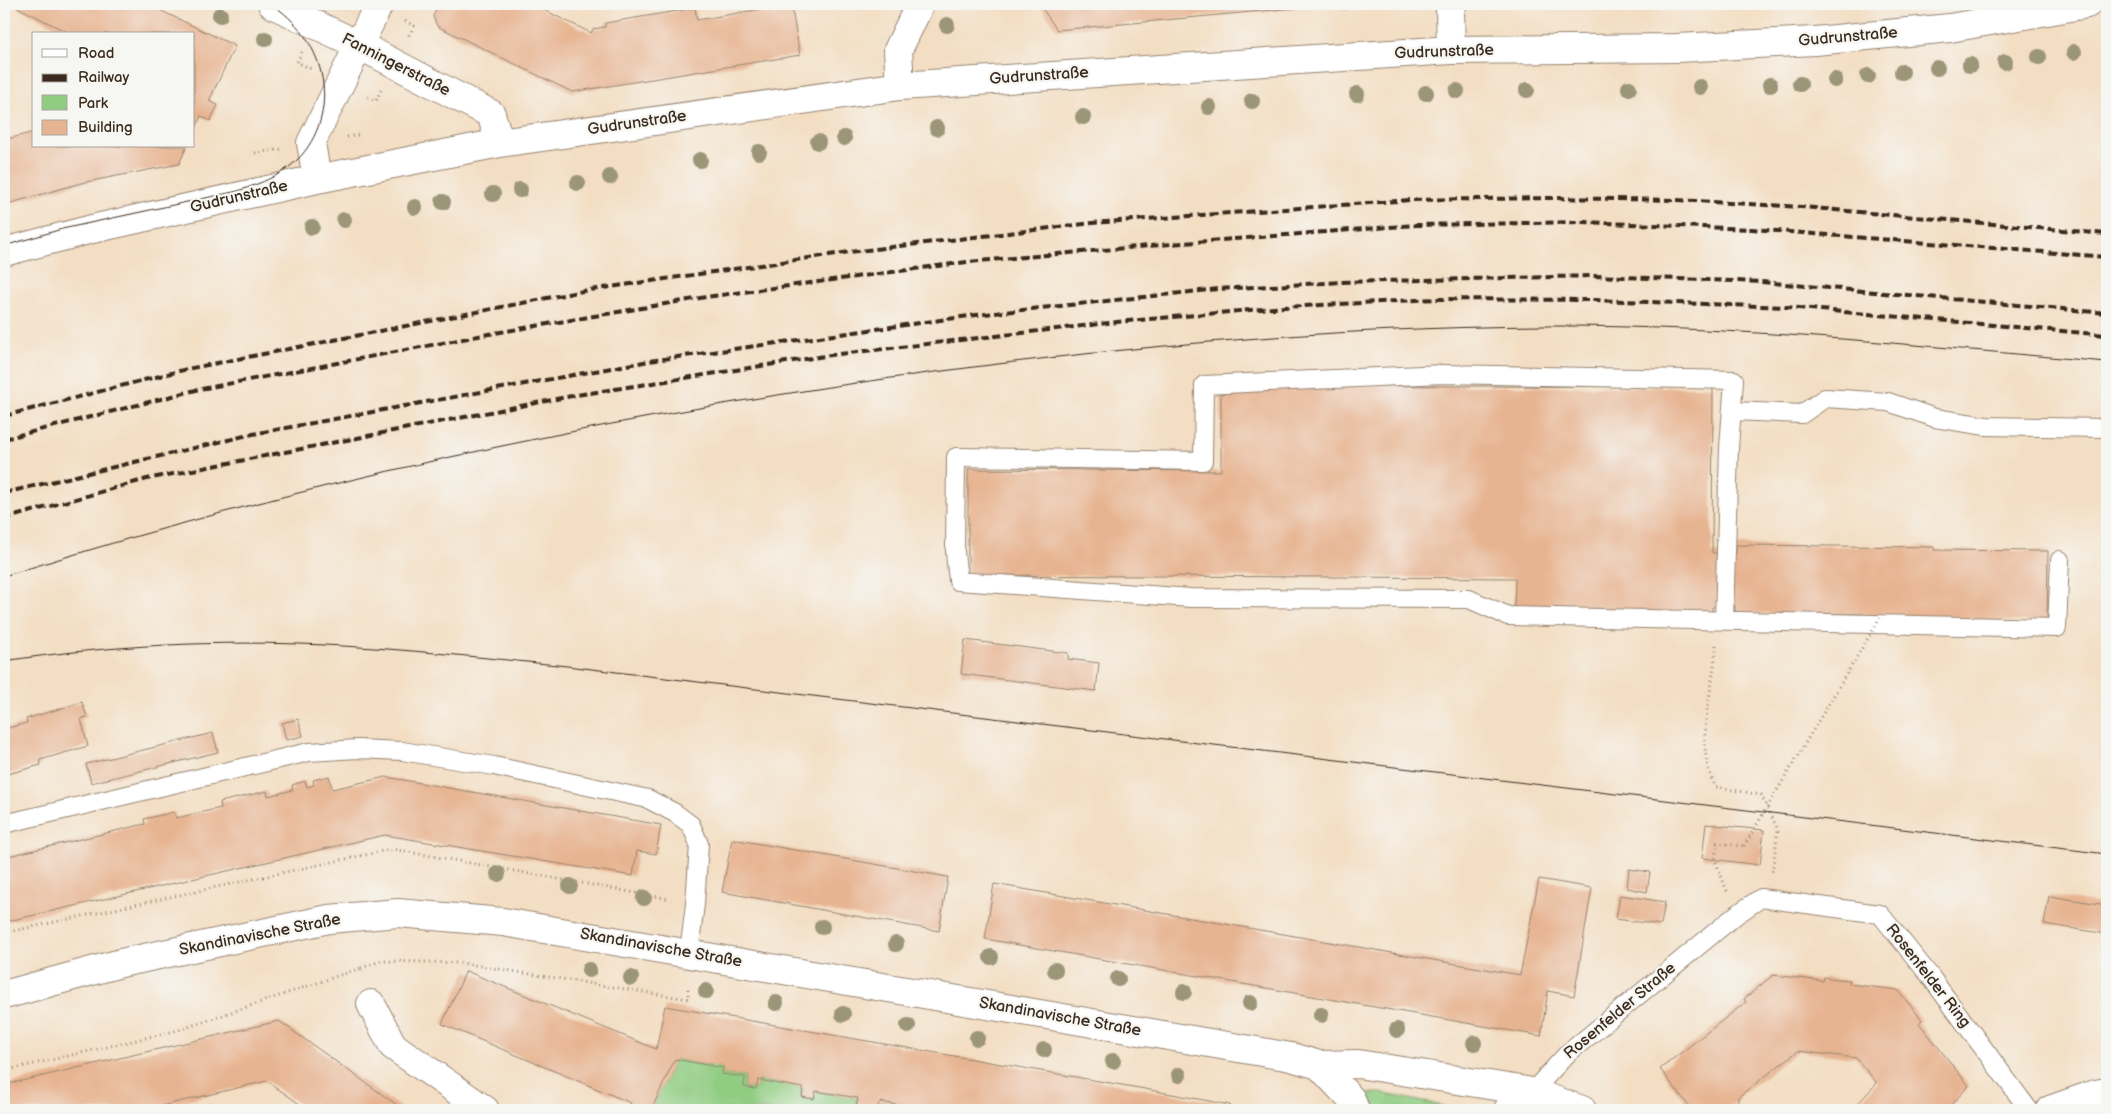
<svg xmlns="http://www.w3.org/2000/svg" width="2111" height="1114" font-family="'Balsamiq Sans',sans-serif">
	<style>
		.green { fill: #90cc82; stroke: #667b50 }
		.building { fill: #e7b491 }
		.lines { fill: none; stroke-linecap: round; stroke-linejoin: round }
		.lane-casing { stroke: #978470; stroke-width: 20 }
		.street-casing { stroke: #978470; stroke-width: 30 }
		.secondary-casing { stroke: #978470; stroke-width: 30 }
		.path { stroke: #978470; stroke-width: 3; stroke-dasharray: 1 4; stroke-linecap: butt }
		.lane { stroke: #fff; stroke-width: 18 }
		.street { stroke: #fff; stroke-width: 28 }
		.secondary { stroke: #fff; stroke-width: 28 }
		.tram { stroke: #3b2a1e; stroke-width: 1 }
		.rail { stroke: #3b2a1e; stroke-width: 4; stroke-dasharray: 8 4; stroke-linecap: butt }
		.path-bridge { stroke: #978470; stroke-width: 3; stroke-dasharray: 1 4; stroke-linecap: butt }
		.tree { fill: #9c9679 }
		.labels { text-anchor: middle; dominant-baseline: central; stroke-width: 4.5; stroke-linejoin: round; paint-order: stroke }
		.street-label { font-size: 16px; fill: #3b2a1e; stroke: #f6f6f2 }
	</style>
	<rect width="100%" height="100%" fill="#f6f6f2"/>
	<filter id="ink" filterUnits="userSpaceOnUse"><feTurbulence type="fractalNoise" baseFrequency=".02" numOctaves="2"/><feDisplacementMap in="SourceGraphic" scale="10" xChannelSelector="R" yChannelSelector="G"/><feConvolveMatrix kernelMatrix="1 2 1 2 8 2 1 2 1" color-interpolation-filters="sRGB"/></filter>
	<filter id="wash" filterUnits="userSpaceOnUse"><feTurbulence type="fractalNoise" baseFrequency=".0096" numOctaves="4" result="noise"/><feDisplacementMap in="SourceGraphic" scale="20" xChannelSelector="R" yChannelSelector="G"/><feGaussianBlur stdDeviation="1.12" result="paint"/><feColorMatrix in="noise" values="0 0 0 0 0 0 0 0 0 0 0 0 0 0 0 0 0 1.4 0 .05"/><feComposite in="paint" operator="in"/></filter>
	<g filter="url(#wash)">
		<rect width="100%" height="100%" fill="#f3dec3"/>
		<path class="green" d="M675 1059 723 1068V1074L745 1077 744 1087 756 1089 758 1080 803 1088 802 1097 814 1099 816 1091 858 1098 856 1107 876 1110H655L652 1108Z
			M1367 1093H1381L1462 1110H1375Z
			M880 1102 927 1109 877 1110Z"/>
		<g id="blocks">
			<path class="building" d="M11 4H147L235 46 209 101 218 105 210 121 201 116 194 133V34H71Z
				M439 4H532L591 33 593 29 605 27V23L695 8 697 20 791 4 800 55 572 92 437 26 433 16Z
				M1039 4H1295V8L1057 30Z
				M34 132V146H187L179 164 81 183 4 205V140Z
				M1221 385 1713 387 1712 553 1736 554V545L1934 547V550L2048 551 2047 622 1864 620V614L1735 613V606L1712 607V612L1514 611 1515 578 968 575V469L1221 471Z
				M965 640 1068 653V659L1099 663 1096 691 961 674Z
				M82 702 87 717 81 719 88 746 40 760 41 765 4 775V729L27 723 26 719Z
				M298 719 303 736 286 740 282 723Z
				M213 733 218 752 91 783 86 764Z
				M329 776 332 789 386 777 661 825 656 854 637 851 633 876 385 835 4 922V857L145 824 144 819 174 812 176 818 221 808 220 802 267 791 268 796 293 790 292 785 305 781 307 787 314 785 313 780Z
				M1706 824 1764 830 1760 865 1702 858Z
				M732 839 948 877 939 931 722 892Z
				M1629 869 1650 872 1647 892 1627 888Z
				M1539 879 1592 888 1574 996 1548 991 1541 1036 985 939 994 884 1520 975Z
				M1620 895 1665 902 1661 925 1616 919Z
				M2049 896 2107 905V934L2044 924Z
				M466 971 656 1049 665 1006 1145 1089 1230 1105 1232 1110H927L880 1102 876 1110 856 1107 858 1098 816 1091 814 1099 802 1097 803 1088 758 1080 756 1089 744 1087 745 1077 722 1074 723 1068 675 1059 652 1108 655 1110H627L631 1103 442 1024Z
				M1773 975 1823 981 1824 977 1837 979 1850 980 1849 984 1898 990 1922 1020 1919 1023 1969 1086 1946 1110H1852L1877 1083 1856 1058 1798 1051 1737 1098 1739 1100 1727 1110H1692L1660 1069 1746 1002 1744 999Z
				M279 1021 404 1110H308L267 1081 144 1110H4V1085Z"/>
		</g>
	</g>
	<g filter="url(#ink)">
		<use href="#blocks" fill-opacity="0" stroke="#978470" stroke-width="1"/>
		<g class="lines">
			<defs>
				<path id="lane" d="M1732 411 1802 414 1825 398 1888 402 1935 418 1986 426 2107 428
					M1724 620 1729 448 1734 380 1443 374 1204 385 1203 461 956 457 955 552 958 581 1191 598 1469 599 1508 616 2057 628 2060 560
					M4 824 309 752 357 749 402 751 494 766 648 799 675 813 691 825 699 844 695 904 689 953
					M1532 1092 1567 1054 1736 915 1761 898 1880 914 1930 976 2029 1110"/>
				<path id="street" d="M272 4 359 45 491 114 500 143
					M1451 50 1450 9 1453 4
					M900 86 898 50 920 4
					M317 179 311 143 379 4
					M4 252 92 229 317 179 500 143 900 86 1451 50 1677 48 1815 41 1950 28 2087 4
					M371 1004 393 1046 485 1110
					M1319 1065 1358 1064 1532 1092 1582 1110
					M1508 1110 1532 1092
					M2050 1110 2095 1094 2107 1092"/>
				<path id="secondary" d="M4 995 121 963 329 919 398 913 503 922 1291 1057 1319 1065 1351 1099 1355 1110"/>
			</defs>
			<use href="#lane" class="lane-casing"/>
			<use href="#street" class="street-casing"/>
			<use href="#secondary" class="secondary-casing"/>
			<path class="path" d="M740 4 741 13
				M1344 4V11
				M405 21 414 26 408 37
				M302 52 297 62 313 70
				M368 97 376 101 381 90
				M347 137 359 135
				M255 153 282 149
				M1716 645C1714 691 1692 746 1716 787L1761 795 1778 830 1772 873
				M1727 891 1715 860 1717 843 1744 846
				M4 933 392 849 670 899
				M361 968 381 961 461 963 688 999V985
				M4 1071 179 1030 361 968 363 975"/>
			<use href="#lane" class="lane"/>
			<use href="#street" class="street"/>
			<use href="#secondary" class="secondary"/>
			<path class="tram" d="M4 246 62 229 238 191C261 183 284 175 301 156 343 107 323 36 271 4
				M4 576C293 485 591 420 891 378 1107 348 1323 328 1541 326 1730 325 1919 346 2107 362
				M4 661C110 645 218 640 325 645 406 649 486 658 567 666L2107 854"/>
			<path class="rail" d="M4 416 187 369 583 291 850 252 1092 223 1410 200 1552 198 1677 200 1802 207 2107 234
				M4 439 196 390 489 334 706 297 967 262 1183 243 1416 225 1584 222 1752 229 2107 257
				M4 493 253 434 649 361 976 315 1218 289 1342 282 1594 276 1762 282 2107 313
				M4 519 147 479 577 395 831 355 1117 322 1284 307 1436 299 1594 300 1787 307 2107 335"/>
			<path class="path-bridge" d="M1744 846 1880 618"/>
		</g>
		<g class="tree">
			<circle cx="220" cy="15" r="8"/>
			<circle cx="947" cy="25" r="8"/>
			<circle cx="265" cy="39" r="8"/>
			<circle cx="2074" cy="52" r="8"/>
			<circle cx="2039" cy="57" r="8"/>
			<circle cx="2005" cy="62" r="8"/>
			<circle cx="1970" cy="65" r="8"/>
			<circle cx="1937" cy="68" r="8"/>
			<circle cx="1902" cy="72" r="8"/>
			<circle cx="1868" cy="76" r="8"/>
			<circle cx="1835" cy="80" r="8"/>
			<circle cx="1800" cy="84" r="8"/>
			<circle cx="1770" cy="85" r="8"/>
			<circle cx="1700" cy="87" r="8"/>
			<circle cx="1629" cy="88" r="8"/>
			<circle cx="1527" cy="90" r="8"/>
			<circle cx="1457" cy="91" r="8"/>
			<circle cx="1426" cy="93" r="8"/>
			<circle cx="1357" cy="94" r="8"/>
			<circle cx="1252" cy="101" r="8"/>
			<circle cx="1209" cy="107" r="8"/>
			<circle cx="1083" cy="117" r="8"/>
			<circle cx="937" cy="128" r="8"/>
			<circle cx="844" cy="138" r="8"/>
			<circle cx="818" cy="142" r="8"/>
			<circle cx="759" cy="152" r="8"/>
			<circle cx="700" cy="160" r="8"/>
			<circle cx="610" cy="177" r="8"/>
			<circle cx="578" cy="183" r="8"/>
			<circle cx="520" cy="190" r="8"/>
			<circle cx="493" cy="194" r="8"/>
			<circle cx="443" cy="202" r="8"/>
			<circle cx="415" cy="207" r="8"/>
			<circle cx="344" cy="220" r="8"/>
			<circle cx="312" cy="227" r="8"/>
			<circle cx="498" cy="874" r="8"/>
			<circle cx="570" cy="886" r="8"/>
			<circle cx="644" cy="898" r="8"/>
			<circle cx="822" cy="927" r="8"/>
			<circle cx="896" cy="944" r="8"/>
			<circle cx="991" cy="957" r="8"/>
			<circle cx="589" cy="970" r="8"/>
			<circle cx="1055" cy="970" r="8"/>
			<circle cx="631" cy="978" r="8"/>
			<circle cx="1118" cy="979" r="8"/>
			<circle cx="706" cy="991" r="8"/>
			<circle cx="1184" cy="992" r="8"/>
			<circle cx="776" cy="1003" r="8"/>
			<circle cx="1250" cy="1003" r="8"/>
			<circle cx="843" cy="1014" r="8"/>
			<circle cx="1321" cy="1015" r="8"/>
			<circle cx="908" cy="1026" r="8"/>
			<circle cx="1397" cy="1030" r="8"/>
			<circle cx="977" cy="1038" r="8"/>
			<circle cx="1474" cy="1043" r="8"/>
			<circle cx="1044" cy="1050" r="8"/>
			<circle cx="1113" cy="1061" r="8"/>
			<circle cx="1179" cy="1075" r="8"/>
		</g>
	</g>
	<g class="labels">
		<g class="street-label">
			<text transform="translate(1848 37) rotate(-5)">Gudrunstraße</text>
			<text transform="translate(1444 52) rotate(-2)">Gudrunstraße</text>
			<text transform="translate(396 65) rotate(27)">Fanningerstraße</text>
			<text transform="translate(1039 76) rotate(-4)">Gudrunstraße</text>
			<text transform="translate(637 123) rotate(-8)">Gudrunstraße</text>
			<text transform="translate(239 197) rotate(-13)">Gudrunstraße</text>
			<text transform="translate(260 935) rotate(-11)">Skandinavische Straße</text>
			<text transform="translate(661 948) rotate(10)">Skandinavische Straße</text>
			<text transform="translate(1928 976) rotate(52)">Rosenfelder Ring</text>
			<text transform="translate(1620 1011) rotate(-40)">Rosenfelder Straße</text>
			<text transform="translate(1060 1017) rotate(10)">Skandinavische Straße</text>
		</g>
	</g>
	<rect width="2111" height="1114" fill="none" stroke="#f6f6f2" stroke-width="20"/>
	<rect x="32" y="32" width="162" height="115" fill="#f6f6f2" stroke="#aba49d"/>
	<rect x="42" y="49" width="25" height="8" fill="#ffffff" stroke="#aba49d"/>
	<text x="78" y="58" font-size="15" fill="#3b2a1e">Road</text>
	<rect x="42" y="74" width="25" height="8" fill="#3b2a1e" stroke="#aba49d"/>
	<text x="78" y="82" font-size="15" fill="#3b2a1e">Railway</text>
	<rect x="42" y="95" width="25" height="15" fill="#90cc82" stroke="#aba49d"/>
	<text x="78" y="108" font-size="15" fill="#3b2a1e">Park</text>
	<rect x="42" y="120" width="25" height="15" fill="#e7b491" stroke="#aba49d"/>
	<text x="78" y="132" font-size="15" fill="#3b2a1e">Building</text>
</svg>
